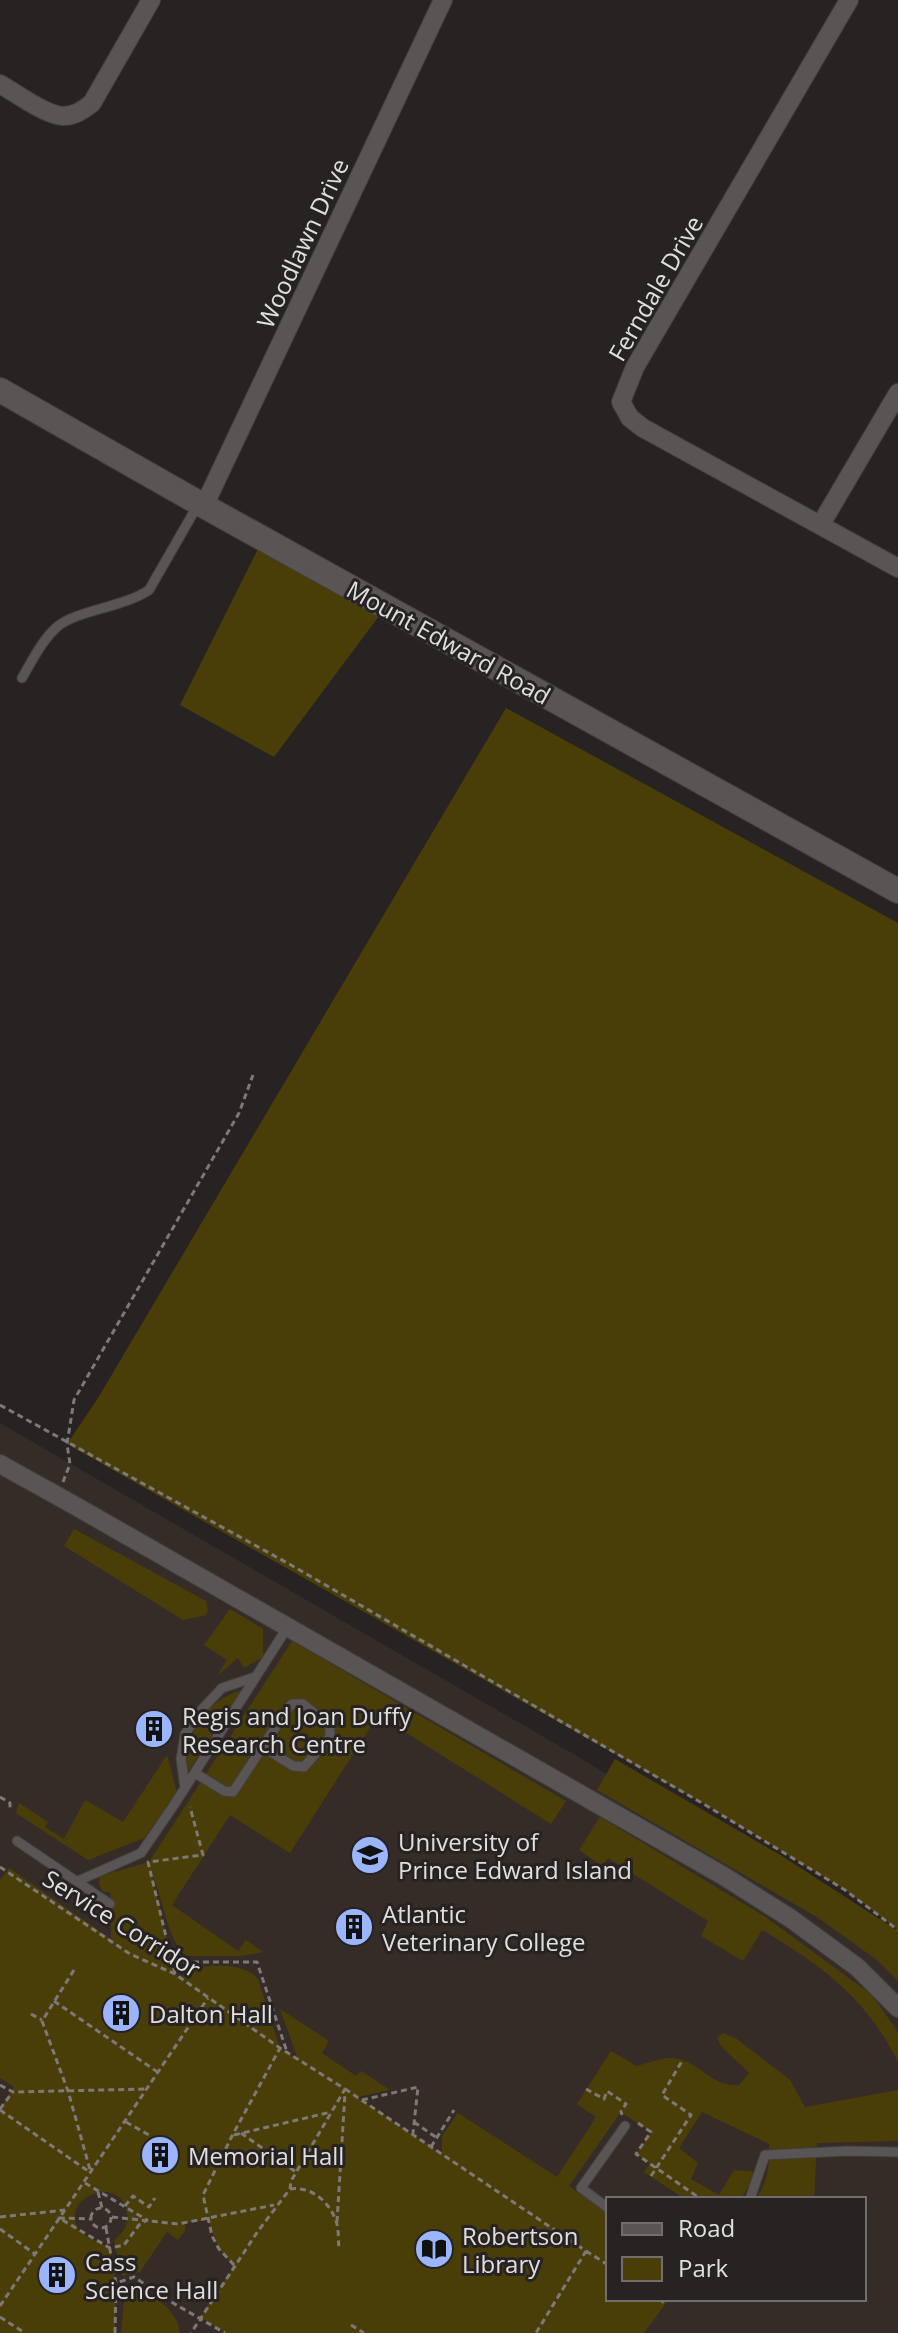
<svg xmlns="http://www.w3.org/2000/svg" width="898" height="2333" font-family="'Open Sans',sans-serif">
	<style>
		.built { fill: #352c28; fill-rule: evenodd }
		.green { fill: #4a3e08 }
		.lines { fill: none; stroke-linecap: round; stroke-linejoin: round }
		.lane-casing { stroke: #413f3e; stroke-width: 11 }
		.street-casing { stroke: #413f3e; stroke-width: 20 }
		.secondary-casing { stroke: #413f3e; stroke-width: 26 }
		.path { stroke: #7c7978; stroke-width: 3; stroke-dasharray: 6 4; stroke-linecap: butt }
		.lane { stroke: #595554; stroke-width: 9 }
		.street { stroke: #595554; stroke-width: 18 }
		.secondary { stroke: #595554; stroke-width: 24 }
		.labels { text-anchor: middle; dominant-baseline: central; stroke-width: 6; stroke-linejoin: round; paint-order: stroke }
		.street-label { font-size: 24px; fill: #e1dfde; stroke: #262322 }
		.poi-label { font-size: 24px; fill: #e1dfde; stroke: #262322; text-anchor: start }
	</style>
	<rect width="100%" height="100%" fill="#262322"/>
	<path class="built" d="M0 1423 582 1759 898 1951V2333H0ZM608 2199H864V2299H608Z"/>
	<path class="green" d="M258 549 379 616 274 757 180 705Z
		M506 708 898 923V1930L845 1890 707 1806 67 1444 98 1398Z
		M74 1529 206 1601 208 1610 206 1615 183 1620 64 1546Z
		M230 1609 263 1629V1657L244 1668 238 1658 217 1676 227 1660 204 1645Z
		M292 1641 566 1801 551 1824 378 1715 290 1853 230 1815 172 1905 238 1951 246 1940 263 1952 241 1956H187C167 1942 163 1896 152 1875L175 1974 181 1978 187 1967C210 1967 241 1960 258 1979L280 2048 298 2059 280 2009 329 2041 322 2053 356 2076 361 2071 390 2090 357 2097 442 2154V2136L458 2113 557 2177 596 2117 577 2104 611 2051 637 2066C647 2063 659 2059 669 2058 697 2057 710 2088 739 2085L749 2073C739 2060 723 2053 717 2038L723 2033 737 2039 790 2080 805 2107 898 2090V2141L817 2143 814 2199H756C768 2180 770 2166 769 2144L702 2112 679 2148 698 2163 691 2179 719 2195 734 2170 756 2172 741 2199H678L679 2195 644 2172 650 2163 636 2154 651 2132 621 2112 569 2186 608 2214V2299H669L644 2333H226L200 2317 234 2266 219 2249 208 2220 185 2223V2231L178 2240 167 2232 140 2272 122 2276 114 2240C123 2233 129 2225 127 2213 121 2173 60 2197 78 2228 83 2237 101 2243 110 2248L116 2283 115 2333H0V2109L14 2087 0 2078V1880L9 1868 111 1939V1893L102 1891 99 1884 100 1876 149 1862Z
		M242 1690 187 1773C184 1734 203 1702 242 1690Z
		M167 1755 177 1793 144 1838 88 1860 16 1813 19 1803 48 1822 45 1827 64 1839 85 1800 123 1822Z
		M615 1759 782 1856 898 1931V1981L877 1960 817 1917 597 1790Z
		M600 1817 764 1916 872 1995 898 2032V2062C867 1999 822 1965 762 1930L743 1961 701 1936 708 1921 608 1858 602 1866 579 1850Z
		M135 2286C154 2296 178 2310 180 2333H121L125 2288Z"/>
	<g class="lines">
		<defs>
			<path id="lane" d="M22 678C32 661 42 640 57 627 76 610 122 608 149 590L199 503
				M195 1773 224 1791 233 1792 288 1708 292 1704H303L330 1726V1737L304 1767 293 1766 263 1747
				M185 1788 181 1759 185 1734 202 1709 222 1688 255 1677
				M17 1841 110 1904
				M78 1881 141 1853 174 1805 287 1628
				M750 2199 765 2155 847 2151 898 2152
				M608 2208 581 2188 625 2126"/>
			<path id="street" d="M849 0 635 367 621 402 630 418 643 428 898 568
				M0 84C16 93 45 115 63 116 75 116 83 110 92 103L151 0
				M204 506 443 0
				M821 524 898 393
				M0 1464 72 1504 722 1875 790 1918 857 1967 898 2008"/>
			<path id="secondary" d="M0 390 204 506 898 891"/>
		</defs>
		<use href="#lane" class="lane-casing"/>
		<use href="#street" class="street-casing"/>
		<use href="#secondary" class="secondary-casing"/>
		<path class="path" d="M0 1405 291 1565 707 1806 845 1890 898 1930
			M63 1482 70 1464 67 1444 74 1400 239 1113 253 1075
			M0 1797 10 1803V1810
			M0 1867 130 1954 175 1974 280 2048 345 2089 291 2181 290 2189 258 2231 191 2333
			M173 1962H257L287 2052
			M74 1970 42 2021 68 2091 91 2173
			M175 1974 148 1862 203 1855 190 1807
			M54 2001 159 2073
			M31 2014 42 2020
			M0 2085 13 2092 147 2089
			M345 2089 586 2251 536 2333
			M586 2089 604 2099 607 2091 626 2104 621 2111 622 2115
			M362 2100 418 2087 413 2133
			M0 2109 12 2093
			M0 2110 91 2173
			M126 2122 149 2135
			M414 2122 437 2138
			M638 2123 651 2132 636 2154 701 2199
			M241 2133 296 2172
			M234 2135 331 2112
			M431 2147 454 2110
			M651 2176 691 2115 662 2095 682 2061
			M85 2183 147 2220 139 2225 124 2245 110 2248 59 2218 91 2219
			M290 2189C311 2186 329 2201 336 2221 339 2229 338 2240 339 2248
			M98 2192 102 2208
			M125 2206 133 2196 149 2207 155 2198
			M91 2218a10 10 0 1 1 20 0a10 10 0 1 1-20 0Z
			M0 2217 65 2210
			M112 2217 178 2224 274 2205
			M337 2222 345 2093
			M106 2228 116 2283 134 2277 173 2303 225 2333
			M0 2229 35 2254
			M586 2251 608 2265
			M234 2265 219 2249 212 2236 203 2195 232 2136 280 2048
			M659 2299 666 2304
			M0 2306 208 1998
			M0 2317 25 2333
			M351 2325 364 2333
			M115 2333 116 2283"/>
		<use href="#lane" class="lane"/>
		<use href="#street" class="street"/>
		<use href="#secondary" class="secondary"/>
	</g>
	<defs>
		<symbol id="building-disc" viewBox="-11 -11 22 22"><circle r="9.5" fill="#9bb5fd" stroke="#262322"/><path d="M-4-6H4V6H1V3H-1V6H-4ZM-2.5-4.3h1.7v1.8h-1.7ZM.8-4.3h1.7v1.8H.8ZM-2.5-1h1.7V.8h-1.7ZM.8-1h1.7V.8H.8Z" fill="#111"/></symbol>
		<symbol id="university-disc" viewBox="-11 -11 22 22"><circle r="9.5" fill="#9bb5fd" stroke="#262322"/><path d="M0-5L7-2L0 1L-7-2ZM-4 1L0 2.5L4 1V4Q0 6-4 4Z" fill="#111"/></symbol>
		<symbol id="library-disc" viewBox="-11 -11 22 22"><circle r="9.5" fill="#9bb5fd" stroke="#262322"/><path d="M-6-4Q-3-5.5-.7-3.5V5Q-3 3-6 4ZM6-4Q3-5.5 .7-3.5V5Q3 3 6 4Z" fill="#111"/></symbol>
	</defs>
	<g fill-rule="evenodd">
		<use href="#building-disc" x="132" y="1707" width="44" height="44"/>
		<use href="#university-disc" x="348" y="1833" width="44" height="44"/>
		<use href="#building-disc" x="332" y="1905" width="44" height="44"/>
		<use href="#building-disc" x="99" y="1991" width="44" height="44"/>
		<use href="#building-disc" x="138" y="2133" width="44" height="44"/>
		<use href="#library-disc" x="412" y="2227" width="44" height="44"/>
		<use href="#building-disc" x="35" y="2253" width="44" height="44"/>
	</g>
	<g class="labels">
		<g class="street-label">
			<text transform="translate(302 243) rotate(-65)">Woodlawn Drive</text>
			<text transform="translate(655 288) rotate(-60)">Ferndale Drive</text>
			<text transform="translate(449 642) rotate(29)">Mount Edward Road</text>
			<text transform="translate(122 1923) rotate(32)">Service Corridor</text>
		</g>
		<g class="poi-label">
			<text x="182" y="1715">Regis and Joan Duffy<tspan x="182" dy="28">Research Centre</tspan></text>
			<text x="398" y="1841">University of<tspan x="398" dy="28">Prince Edward Island</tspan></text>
			<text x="382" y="1913">Atlantic<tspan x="382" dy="28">Veterinary College</tspan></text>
			<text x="149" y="2013">Dalton Hall</text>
			<text x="188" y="2155">Memorial Hall</text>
			<text x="462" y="2235">Robertson<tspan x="462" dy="28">Library</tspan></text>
			<text x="85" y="2261">Cass<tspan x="85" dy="28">Science Hall</tspan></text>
		</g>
	</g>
	<rect x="606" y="2197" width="260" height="104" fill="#262322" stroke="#716e6d" stroke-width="2"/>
	<rect x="622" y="2223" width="40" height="12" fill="#595554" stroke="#716e6d" stroke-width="2"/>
	<text x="678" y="2237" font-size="24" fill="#e1dfde">Road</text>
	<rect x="622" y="2257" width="40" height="24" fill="#4a3e08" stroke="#716e6d" stroke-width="2"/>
	<text x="678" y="2277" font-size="24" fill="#e1dfde">Park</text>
</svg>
